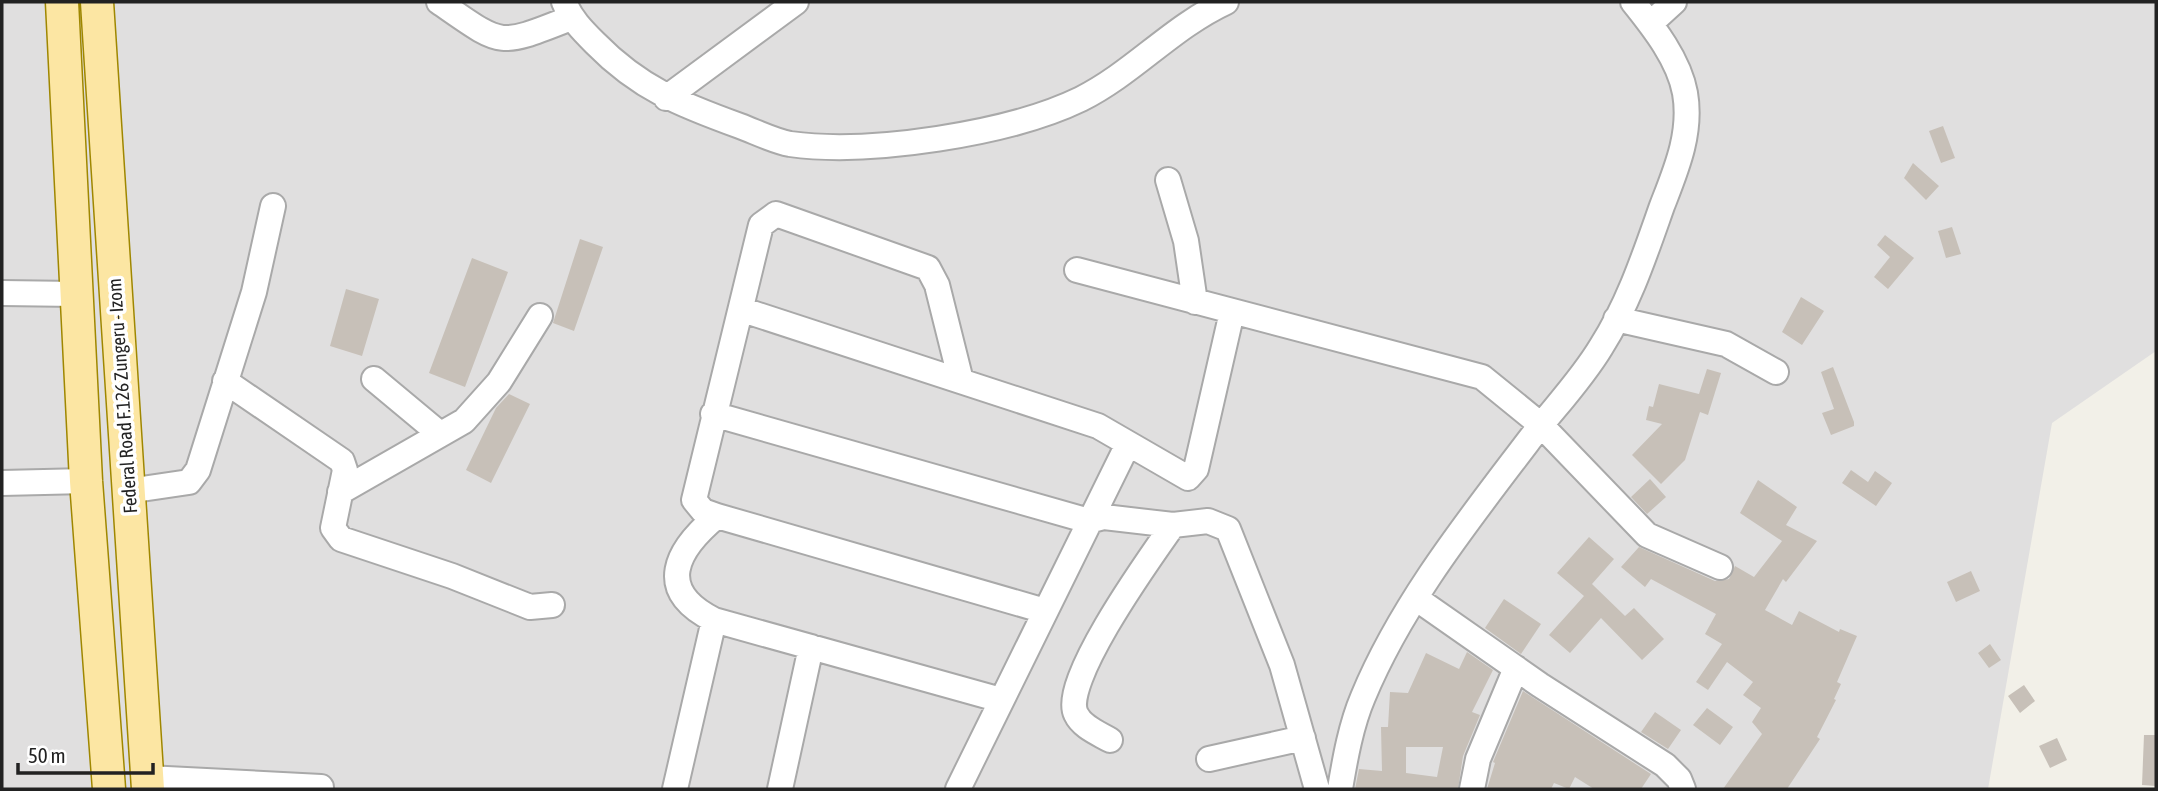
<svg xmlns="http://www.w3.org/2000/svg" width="2158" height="791" font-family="'Asap Condensed',sans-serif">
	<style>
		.residential { fill: #e0dfdf }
		.building { fill: #c7c0b8; fill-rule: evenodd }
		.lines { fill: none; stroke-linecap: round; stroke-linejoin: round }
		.minor-casing { stroke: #a9a9a9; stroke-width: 28 }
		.major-casing { stroke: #9f8700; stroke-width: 35 }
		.minor { stroke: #fff; stroke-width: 24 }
		.major { stroke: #fce6a3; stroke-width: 32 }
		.labels { text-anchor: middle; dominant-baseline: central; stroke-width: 7; stroke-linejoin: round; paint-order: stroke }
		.street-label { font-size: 19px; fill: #222; stroke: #fff }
	</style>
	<rect width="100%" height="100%" fill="#f2f0e8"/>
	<path class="residential" d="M2 2H2156V351L2052 423 1988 789H2Z"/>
	<path class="building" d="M1943 126 1955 158 1941 163 1929 131Z
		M1913 163 1939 186 1926 200 1904 178Z
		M1952 227 1961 254 1946 258 1938 231Z
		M1885 235 1914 258 1888 289 1874 277 1890 257 1877 245Z
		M580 239 603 247 574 331 553 323Z
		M472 258 508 272 465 387 429 373Z
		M346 289 379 299 362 356 330 346Z
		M1801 297 1824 311 1802 345 1782 332Z
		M1833 367 1854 422V426L1831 435 1822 413 1834 409 1821 372Z
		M1707 369 1721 373 1708 415 1700 412 1685 460 1661 484 1632 455 1662 424 1646 420 1649 406 1653 407 1659 384 1699 394Z
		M509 394 530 404 491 483 466 470 496 408Z
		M1851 470 1868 482 1875 471 1892 483 1876 506 1842 483Z
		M1650 479 1666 497 1647 514 1631 497Z
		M1758 480 1797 507 1786 525 1817 541 1786 582 1783 579 1765 610 1792 625 1799 611 1839 632 1840 629 1857 636 1837 682 1841 684 1834 699 1836 700 1817 737 1820 739 1787 789H1723L1762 734 1752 722 1761 708 1743 695 1753 682 1727 662 1708 690 1696 682 1722 644 1705 634 1716 614 1651 579 1645 587 1621 567 1639 547 1715 581 1729 579 1735 566 1754 577 1782 541 1740 513Z
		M1589 537 1614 559 1592 584 1625 616 1634 608 1664 639 1642 660 1601 618 1570 653 1549 635 1584 596 1557 573Z
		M1971 571 1980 591 1956 602 1947 582Z
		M1504 599 1541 624 1521 654 1485 628Z
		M1990 644 2001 660 1989 668 1978 653Z
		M1467 652 1493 670 1472 712 1480 715 1463 756 1458 789H1355L1359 769 1382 771 1381 727H1388L1390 692 1408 693 1426 653 1459 669ZM1406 747H1443L1437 777 1406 773Z
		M2024 685 2035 701 2020 713 2008 696Z
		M1523 691 1651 774 1641 789H1594L1575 777 1569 789 1554 783 1551 789H1487L1495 763 1493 762Z
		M1707 708 1733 727 1720 745 1693 725Z
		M1655 712 1681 730 1668 749 1641 732Z
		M2144 735H2156V786L2142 785Z
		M2057 738 2067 760 2050 768 2039 746Z"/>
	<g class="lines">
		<defs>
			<path id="minor" d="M439 2C504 47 497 47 571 18
				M564 2C571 19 582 30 595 43 640 89 682 105 740 126 756 132 774 141 790 144 869 155 1009 134 1081 99 1133 73 1172 27 1226 2
				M1651 23 1674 2
				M666 98 796 2
				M1168 180 1186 241 1195 302
				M1077 270 1482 377 1541 425 1647 535 1720 567
				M2 293 76 294
				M743 310 1098 426 1188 478 1196 469 1232 312
				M1616 319 1726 344 1776 372
				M374 379 440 434
				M225 381 342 461 345 470 333 528 341 539 452 576 530 607 552 605
				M961 381 937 285 928 268 776 214 761 225 694 500 703 511 717 516 1045 611
				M713 414 1089 521 1104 517 1173 525 1208 521 1228 529 1282 665 1317 789
				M2 483 86 481
				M128 491 189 482 198 470 254 292 273 206
				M340 492 464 421 499 382 540 316
				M717 516C676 550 654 590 714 620L1001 700
				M1417 599 1540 685 1665 765 1679 779 1683 789
				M1110 740C1098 733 1082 727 1076 714 1060 682 1152 555 1173 525
				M1209 759 1303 738
				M147 778 321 787
				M675 789 714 620
				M780 789 811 647
				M958 789 1128 444
				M1340 789C1345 759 1351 725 1363 697 1401 605 1467 522 1527 443 1551 411 1580 382 1601 347 1629 303 1645 254 1662 206 1676 170 1692 133 1685 93 1679 60 1654 28 1633 2
				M1472 789 1478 759 1516 668"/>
			<path id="major" d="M62 2 86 481 109 789
				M97 2 148 789"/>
		</defs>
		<use href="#minor" class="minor-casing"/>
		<use href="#major" class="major-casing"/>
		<use href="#minor" class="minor"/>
		<use href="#major" class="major"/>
	</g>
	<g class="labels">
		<g class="street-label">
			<text transform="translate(122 396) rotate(-94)">Federal Road F.126 Zungeru - Izom</text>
		</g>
	</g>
	<rect width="2158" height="791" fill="none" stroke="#222222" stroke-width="7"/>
	<path d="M18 763v10h135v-10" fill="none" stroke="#222222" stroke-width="3.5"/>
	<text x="28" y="763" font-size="21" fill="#222222" stroke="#ffffff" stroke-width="5" paint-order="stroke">50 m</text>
</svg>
